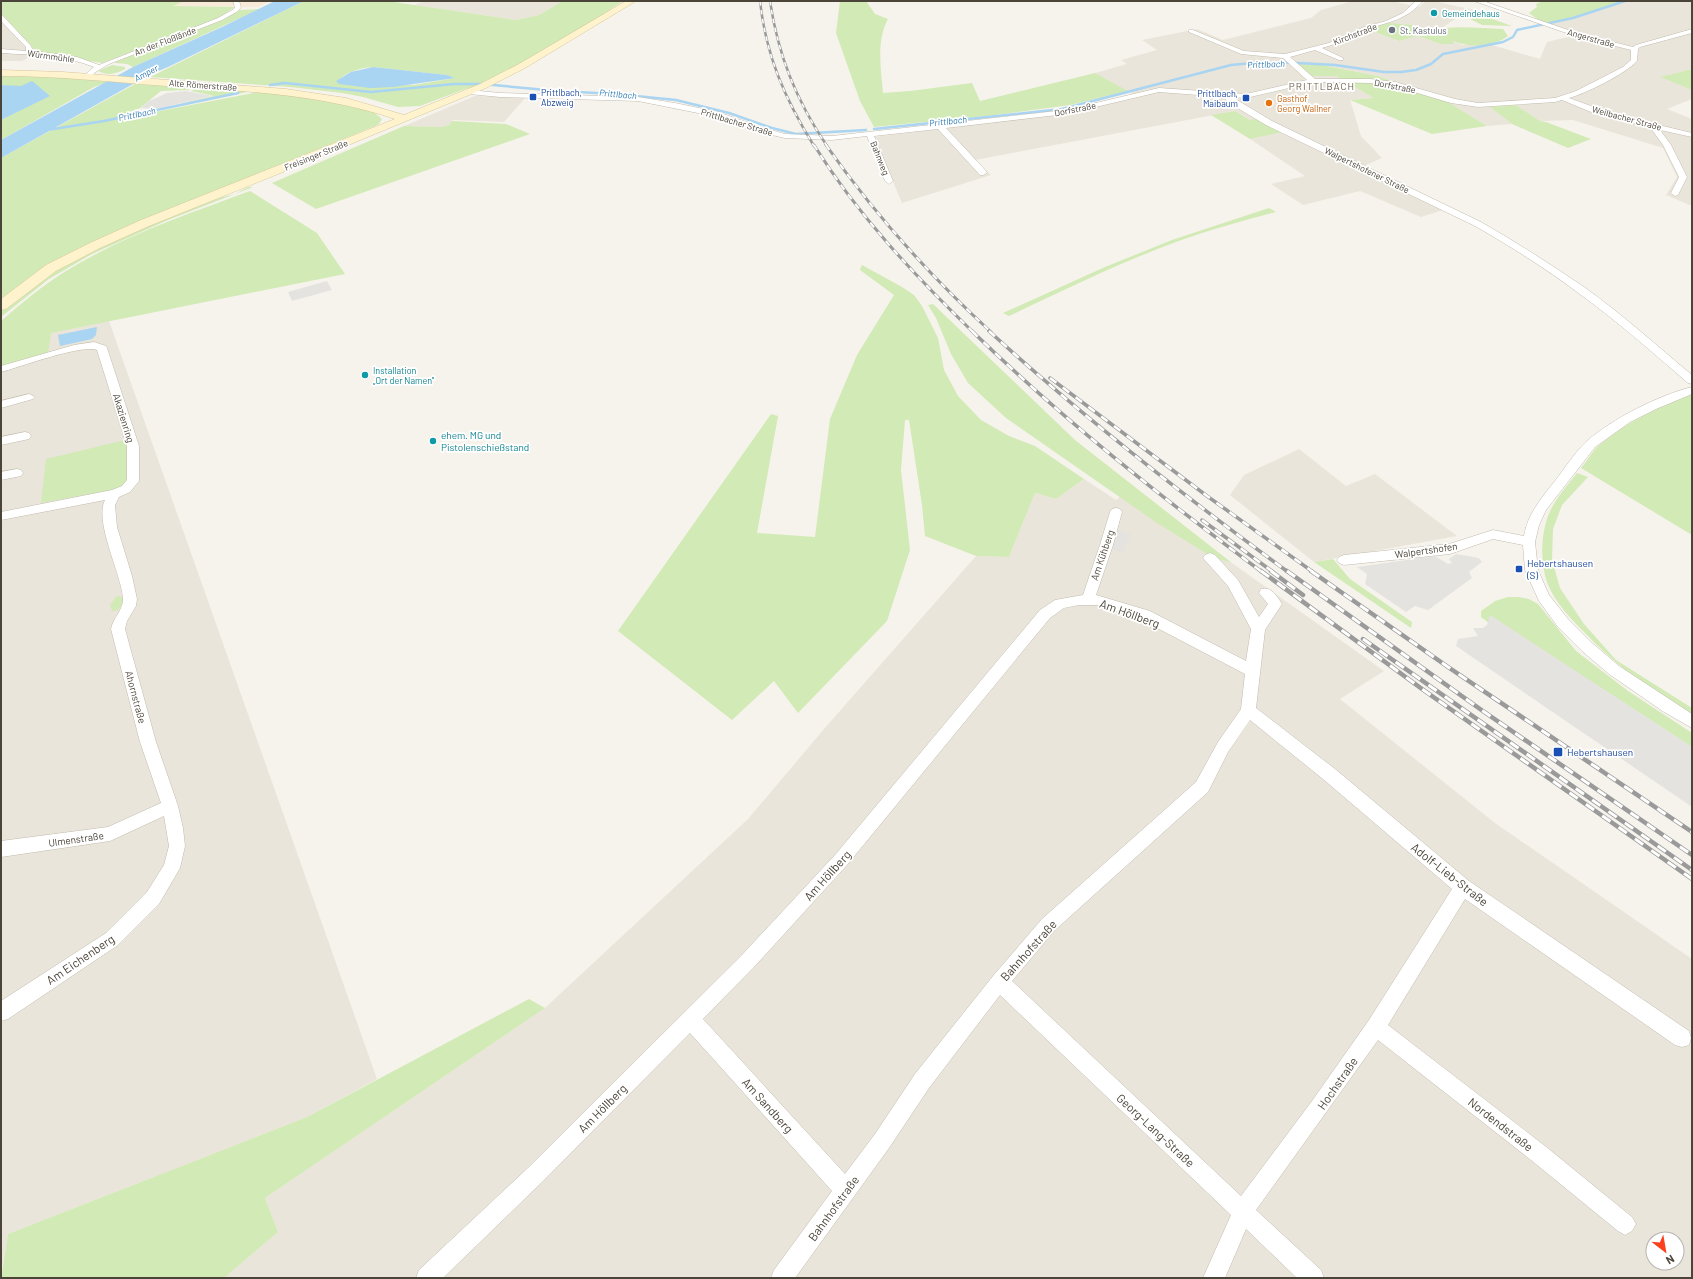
<svg xmlns="http://www.w3.org/2000/svg" width="1693" height="1279" font-family="Barlow,sans-serif">
	<style>
		.residential { fill: #eae5da; fill-rule: evenodd }
		.commercial { fill: #f7ead8 }
		.green { fill: #d2eab5; fill-rule: evenodd }
		.parking { fill: #e5e3e0 }
		.water { fill: #a9d4f2 }
		.lines { fill: none; stroke-linecap: round; stroke-linejoin: round }
		.stream { stroke: #a9d4f2; stroke-width: 2.5 }
		.street-casing { stroke: #c2bbae; stroke-width: 1 }
		.secondary-casing { stroke: #d6c79b; stroke-width: 1 }
		.street { fill: #fff; fill-rule: evenodd }
		.secondary { fill: #fff3cd; fill-rule: evenodd }
		.rail-far3-casing { stroke: #9a9a9a; stroke-width: 2.5 }
		.rail-far2-casing { stroke: #9a9a9a; stroke-width: 3 }
		.rail-far1-casing { stroke: #9a9a9a; stroke-width: 3.5 }
		.rail-casing { stroke: #9a9a9a; stroke-width: 4.5 }
		.rail-far3 { stroke: #fff; stroke-width: 1.5; stroke-dasharray: 4.5; stroke-linecap: butt }
		.rail-far2 { stroke: #fff; stroke-width: 2; stroke-dasharray: 6; stroke-linecap: butt }
		.rail-far1 { stroke: #fff; stroke-width: 2.5; stroke-dasharray: 8; stroke-linecap: butt }
		.rail { stroke: #fff; stroke-width: 3; stroke-dasharray: 10; stroke-linecap: butt }
		.culture-dot { fill: #0f9aa8; stroke: #fff; stroke-width: 1.5 }
		.worship-dot { fill: #6b7280; stroke: #fff; stroke-width: 1.5 }
		.transit-dot { fill: #1a4fb4; stroke: #fff; stroke-width: 1.5 }
		.food-dot { fill: #e8710a; stroke: #fff; stroke-width: 1.5 }
		.labels { text-anchor: middle; dominant-baseline: central; stroke-width: 3.5; stroke-linejoin: round; paint-order: stroke }
		.far-culture-label { font-size: 9px; fill: #0d838f; stroke: #fff; text-anchor: start }
		.far-worship-label { font-size: 9px; fill: #5b616d; stroke: #fff; text-anchor: start }
		.far-street-label { font-size: 9px; fill: #4b4439; stroke: #fff }
		.far-water-label { font-size: 9px; font-style: italic; fill: #2e7ab2; stroke: #fff }
		.far-transit-label { font-size: 9px; fill: #164399; stroke: #fff; text-anchor: start }
		.far-food-label { font-size: 9px; fill: #c56008; stroke: #fff; text-anchor: start }
		.far-quarter-label { font-size: 10px; letter-spacing: 1px; fill: #6e6250; stroke: #fff }
		.street-label { font-size: 10px; fill: #4b4439; stroke: #fff }
		.culture-label { font-size: 10px; fill: #0d838f; stroke: #fff; text-anchor: start }
		.transit-label { font-size: 10px; fill: #164399; stroke: #fff; text-anchor: start }
		.near-street-label { font-size: 12px; fill: #4b4439; stroke: #fff }
	</style>
	<rect width="100%" height="100%" fill="#f6f3ec"/>
	<path class="residential" d="M425 1H560L561 2 539 15 516 20 414 5Z
		M1353 1H1391L1419 7 1426 1H1433L1474 10 1452 21 1442 28 1431 32 1462 45H1492L1540 59 1547 42 1576 35 1545 25 1569 20 1626 1H1692V69L1661 77 1692 90V99L1667 109 1692 119V206L1666 195 1677 177 1663 148 1573 120 1540 121 1516 105 1490 107 1512 124 1487 126 1448 102 1378 76 1322 65 1312 76H1336L1375 98 1350 100 1361 136 1382 158 1359 168 1443 210 1421 217 1360 191 1303 205 1271 184 1305 176 1250 139 1281 132 1250 120 1235 111 975 160 991 175 902 203 874 137 1064 114 1136 96 1095 73 1127 64 1121 60 1157 50 1142 40 1197 29 1223 40 1311 18 1321 10ZM1367 29H1419L1416 30 1423 33 1428 31 1452 41 1454 44H1440L1418 36 1399 41Z
		M1 13 34 47 38 53 22 61H1Z
		M475 96 526 97 504 122 453 120 449 125 441 127 404 126Z
		M109 321 377 1079 307 1117 8 1234 1 1274V343Z
		M1299 449 1346 486 1375 474 1457 536 1314 562 1230 495 1244 475Z
		M1084 479 1116 500 1120 497 1212 557 1232 563 1384 671 1340 699 1495 823 1692 959V1278H224L278 1232 265 1198 545 1008 748 819 824 729 976 556 1009 557 1035 493 1056 499ZM1653 1239H1677V1263H1653Z"/>
	<path class="commercial" d="M184 1H271L258 7 172 6Z"/>
	<path class="green" d="M1 1H184L173 6 235 7 217 19 194 29 102 63 38 53 1 13Z
		M304 1H387L516 20 539 15 561 2 560 1H623L560 42 491 79 474 87 465 89 420 106 398 107 363 97 342 93 290 87 150 77ZM373 67 447 75 455 78 414 85 337 82C345 72 360 68 373 67Z
		M840 1H866L875 14 888 19C876 41 881 69 883 93L910 91 972 83 980 101 1095 73 1128 91 1070 105 987 116 874 127 860 101 836 33Z
		M1543 1H1626L1569 20 1545 25 1529 13 1537 7 1536 4Z
		M260 9 133 67 127 64 115 63V62L200 29 223 20 239 10Z
		M1470 16H1484L1512 26 1482 25 1468 18Z
		M1389 23 1412 25 1420 29 1417 30C1427 34 1433 29 1444 28 1463 26 1484 28 1503 29L1508 36C1494 47 1469 48 1453 41L1454 44H1440L1418 36 1399 41 1367 29Z
		M1297 64 1322 65 1378 76 1448 102 1487 126 1432 134 1350 100 1374 98 1336 76H1312Z
		M112 65 125 67V69C116 74 108 76 98 71Z
		M1692 69V90L1660 77Z
		M1 75 67 77 109 82 94 87 1 140V120L49 96 21 87 1 85Z
		M135 84 193 87 188 90 161 91 129 117 258 92 300 97 347 105 372 111 382 119 379 124 375 126 126 228 1 301V158Z
		M197 88 252 91 169 108 187 102 214 96 191 91Z
		M1516 105 1540 121 1546 122 1591 139 1568 148 1512 124 1490 107Z
		M1235 111 1250 120 1256 119 1282 132 1250 139 1211 115Z
		M452 121 506 124 530 134 316 209 272 183 404 126 441 127 449 125Z
		M248 187H253L168 220 92 254 49 279 1 317V310L40 280 96 248 210 200 235 194Z
		M250 191 317 233 345 274 51 333 48 354 1 367V321C22 303 43 285 66 271 123 236 188 214 250 191Z
		M1269 208 1276 212C1242 221 1209 230 1176 242 1119 263 1064 290 1009 316L1003 313 1105 267 1172 240Z
		M862 265 902 287 914 295 922 306 938 338 944 370 958 396 981 420 1009 436 1035 446 1084 479 1056 499 1035 493 1009 557 976 556 925 536 922 505 909 420H905L901 470 910 550 887 621 798 713 774 681 732 720 618 631 771 414 778 416 757 533 815 537 830 419 857 355 894 295 860 270Z
		M933 304 1075 440 1232 563 1212 557 1157 523 1006 418 968 383 951 354 936 318 928 305Z
		M1692 394V535L1581 468C1587 461 1592 452 1598 446 1625 423 1659 406 1692 394Z
		M125 440 127 449V481L124 485 116 489 41 503 46 459Z
		M1577 473 1588 477 1562 505 1553 529 1552 560 1560 588 1584 624 1616 660 1692 708V717C1652 691 1620 669 1587 635 1571 619 1555 603 1547 582 1540 562 1541 535 1548 516 1554 500 1567 486 1577 473Z
		M1333 559 1350 579 1412 622 1411 628 1314 562Z
		M118 596H120L124 599C121 605 120 612 112 611L110 605 115 598Z
		M1508 597H1519L1529 599 1538 604 1576 651 1628 691 1692 733V747L1490 616 1489 623 1481 617V611L1495 601Z
		M529 999 545 1008 265 1198 278 1232 224 1278H1L8 1234 307 1117Z"/>
	<path class="parking" d="M186 91 212 96 155 109 141 108 149 101 167 93Z
		M327 281 332 290 292 301 288 292Z
		M1119 530 1131 534 1123 553 1111 549Z
		M1456 554 1479 558 1482 562 1469 572 1472 578 1428 610 1415 606 1406 612 1365 584 1367 574 1357 567 1435 556 1448 564 1452 563 1449 559Z
		M1490 615 1692 747V807L1456 646 1458 639 1478 636 1473 628H1483L1487 625Z"/>
	<path class="water" d="M275 1H304L168 67 149 75 1 158V140L133 67 222 27Z
		M373 67 447 75 455 78 393 87 370 88 339 84 336 81 351 72Z
		M32 81 50 96 1 120V85L21 86Z
		M97 327 96 335 92 339 60 346 58 335Z"/>
	<g class="lines">
		<path class="stream" d="M270 85 285 83 371 92 454 84H482L557 91 616 94 676 100 729 113 772 128 796 134 866 130
			M874 129 1062 109 1231 65 1264 62 1298 63 1335 65 1384 72H1401L1416 70 1431 64 1443 54 1503 42 1513 37 1517 30 1573 18 1625 1
			M47 130 104 121 238 93"/>
		<defs>
			<path id="street" d="M233 1H239L241 7 238 11 222 20 109 64 94 73 91 79H88L84 77 89 71 94 67C65 55 32 55 1 53V49L26 51V47L1 21V15L3 16 31 46 33 51 77 57 99 65 218 18 234 9 235 7Z
				M1416 1H1423C1406 20 1391 21 1368 29 1352 35 1338 44 1322 48L1343 58V60H1339L1315 50 1290 57 1315 79H1370L1395 82 1455 99 1478 103 1555 98 1576 91 1623 67 1631 60V50L1572 35 1474 1H1483L1577 33 1633 47 1636 45 1692 29V33L1640 47 1638 49 1637 61C1625 74 1587 93 1569 98L1613 114 1692 133V137L1660 130 1671 145 1687 177 1678 195 1675 196 1671 193 1679 177 1663 145 1650 127 1591 112 1562 100 1555 102 1478 107 1451 103 1394 86 1370 83 1324 82 1306 84 1246 98 1232 97 1272 121 1481 222C1516 242 1550 264 1584 287 1622 314 1657 346 1692 375V384L1688 383C1652 352 1616 320 1577 292 1545 268 1510 246 1475 226L1266 125 1229 103 1224 97 1159 92 1066 114 946 128 986 171 987 173 983 175H980L938 129 874 136 893 181 889 184 885 181 867 136 832 140 785 138 754 131 713 116 638 101 500 97 469 94 465 92 469 90 500 93 638 97 675 103 718 112 760 127 785 134 832 136 1066 110 1159 88 1246 94 1307 80 1283 58 1241 54 1189 32V30H1193L1244 51 1285 54 1329 43 1364 27 1386 21 1403 13Z
				M94 342 106 346 107 348 139 446V481L130 492 119 497 115 505 117 527 132 576 137 599 136 606 127 621 125 629 156 742 178 806 183 828 185 846 180 868 159 904 118 945 8 1019 1 1021V1001L106 933 147 892 164 865 169 846 164 816 110 841 1 857V841L108 827 161 803 140 742 111 629C113 618 124 609 123 598 121 573 94 522 105 500L1 520V512L112 490 122 486 127 480V446L97 350C82 344 20 367 1 372V366L74 345Z
				M1692 387V394L1656 409 1630 422 1595 447 1546 510 1539 525 1535 542 1538 570 1549 595 1568 619 1592 643 1619 666 1692 714V728L1664 712 1609 674 1582 651 1558 627 1539 601 1525 570 1523 545 1493 539 1450 554 1344 565 1339 563 1337 560 1339 557 1344 555 1449 544 1493 530 1524 536C1527 515 1542 497 1555 481 1565 468 1575 452 1587 441 1612 419 1659 395 1692 387Z
				M29 394 35 397 33 399 1 408V401Z
				M25 432 29 433 31 436 29 439 1 445V437Z
				M17 469 21 470 23 473 21 476 1 480V472Z
				M1116 508 1120 509 1122 512 1113 545 1096 595 1150 611 1246 661 1251 629 1228 586 1203 558 1205 555 1210 553 1215 555 1238 580 1259 617 1268 604 1259 593 1261 589C1271 586 1277 596 1282 604L1265 630 1256 708 1335 769 1469 881 1689 1031 1691 1038 1689 1045 1682 1047 1675 1045 1465 899 1388 1025 1545 1146 1632 1217 1636 1224 1632 1231 1625 1235 1618 1231 1531 1160 1378 1040 1256 1210 1321 1270 1324 1278H1297L1246 1229 1225 1278H1203L1231 1215 1000 995 929 1088 889 1148 795 1278H771L774 1270 832 1191 690 1033 543 1181 443 1278H416L419 1270 529 1167 742 955 835 855 1040 610 1055 600 1083 595 1100 545 1110 512 1112 509ZM1079 605H1098L1140 619 1245 674 1241 709 1218 742 1196 782 1042 919 993 976 915 1074 875 1134 845 1174 703 1019 754 967 847 865 1050 618 1064 608ZM1250 720 1323 779 1452 889 1369 1020 1312 1101 1241 1196 1012 981 1054 931 1208 792 1228 752Z"/>
			<path id="secondary" d="M626 1H636L525 68 486 88 288 170 149 226 100 248 56 271 6 309 1 310V299L46 265 92 242 141 220 395 119C321 94 244 91 167 86 112 82 57 76 1 76V70L63 72 286 89 346 98 404 115 480 84 519 64Z"/>
		</defs>
		<use href="#street" class="street-casing"/>
		<use href="#secondary" class="secondary-casing"/>
		<use href="#street" class="street"/>
		<use href="#secondary" class="secondary"/>
		<defs>
			<path id="rail-far3" d="M760 1C766 56 785 99 814 146
				M770 1C778 55 796 100 827 146"/>
			<path id="rail-far2" d="M814 145C857 214 914 275 973 332
				M826 145C873 212 930 276 991 332"/>
			<path id="rail-far1" d="M972 331C1062 419 1161 497 1262 572
				M989 331C1085 419 1184 496 1288 572
				M1050 378 1207 496 1313 572
				M1202 520 1273 572"/>
			<path id="rail" d="M1261 571 1422 689 1692 879
				M1271 571 1303 595
				M1287 571 1480 709 1692 855
				M1311 571 1448 667 1692 832
				M1363 639 1692 870"/>
		</defs>
		<use href="#rail-far3" class="rail-far3-casing"/>
		<use href="#rail-far2" class="rail-far2-casing"/>
		<use href="#rail-far1" class="rail-far1-casing"/>
		<use href="#rail" class="rail-casing"/>
		<use href="#rail-far3" class="rail-far3"/>
		<use href="#rail-far2" class="rail-far2"/>
		<use href="#rail-far1" class="rail-far1"/>
		<use href="#rail" class="rail"/>
	</g>
	<g class="culture-dot">
		<circle cx="1434" cy="13" r="4"/>
		<circle cx="365" cy="375" r="4"/>
		<circle cx="433" cy="441" r="4"/>
	</g>
	<circle class="worship-dot" cx="1392" cy="30" r="4"/>
	<g class="transit-dot">
		<rect x="529" y="93" width="8" height="8" rx="2"/>
		<rect x="1242" y="94" width="8" height="8" rx="2"/>
		<rect x="1515" y="565" width="8" height="8" rx="2"/>
		<rect x="1553" y="747" width="10" height="10" rx="2"/>
	</g>
	<circle class="food-dot" cx="1269" cy="103" r="4"/>
	<g class="labels">
		<g class="far-culture-label">
			<text x="1442" y="13">Gemeindehaus</text>
			<text x="373" y="370">Installation<tspan x="373" dy="10">„Ort der Namen''</tspan></text>
		</g>
		<g class="far-worship-label">
			<text x="1400" y="30">St. Kastulus</text>
		</g>
		<g class="far-street-label">
			<text transform="translate(1355 34) rotate(-21)">Kirchstraße</text>
			<text transform="translate(1591 38) rotate(16)">Angerstraße</text>
			<text transform="translate(165 41) rotate(-21)">An der Floßlände</text>
			<text transform="translate(51 56) rotate(8)">Würmmühle</text>
			<text transform="translate(203 85) rotate(4)">Alte Römerstraße</text>
			<text transform="translate(1395 86) rotate(11)">Dorfstraße</text>
			<text transform="translate(1075 109) rotate(-11)">Dorfstraße</text>
			<text transform="translate(1627 118) rotate(15)">Weilbacher Straße</text>
			<text transform="translate(737 122) rotate(17)">Prittlbacher Straße</text>
			<text transform="translate(316 155) rotate(-22)">Freisinger Straße</text>
			<text transform="translate(880 158) rotate(68)">Bahnweg</text>
			<text transform="translate(1367 170) rotate(26)">Walpertshofener Straße</text>
		</g>
		<g class="far-water-label">
			<text transform="translate(1266 64) rotate(-2)">Prittlbach</text>
			<text transform="translate(146 73) rotate(-28)">Amper</text>
			<text transform="translate(618 94) rotate(5)">Prittlbach</text>
			<text transform="translate(137 114) rotate(-12)">Prittlbach</text>
			<text transform="translate(948 121) rotate(-6)">Prittlbach</text>
		</g>
		<g class="far-transit-label">
			<text x="541" y="92">Prittlbach,<tspan x="541" dy="10">Abzweig</tspan></text>
			<text x="1238" y="93" text-anchor="end">Prittlbach,<tspan x="1238" dy="10">Maibaum</tspan></text>
		</g>
		<g class="far-food-label">
			<text x="1277" y="98">Gasthof<tspan x="1277" dy="10">Georg Wallner</tspan></text>
		</g>
		<g class="far-quarter-label">
			<text x="1322" y="86">PRITTLBACH</text>
		</g>
		<g class="street-label">
			<text transform="translate(124 418) rotate(73)">Akazienring</text>
			<text transform="translate(1426 550) rotate(-8)">Walpertshofen</text>
			<text transform="translate(1102 555) rotate(-71)">Am Kühberg</text>
			<text transform="translate(136 697) rotate(75)">Ahornstraße</text>
			<text transform="translate(76 839) rotate(-8)">Ulmenstraße</text>
		</g>
		<g class="culture-label">
			<text x="441" y="435">ehem. MG und<tspan x="441" dy="12">Pistolenschießstand</tspan></text>
		</g>
		<g class="transit-label">
			<text x="1527" y="563">Hebertshausen<tspan x="1527" dy="12">(S)</tspan></text>
			<text x="1567" y="752">Hebertshausen</text>
		</g>
		<g class="near-street-label">
			<text transform="translate(1130 613) rotate(20)">Am Höllberg</text>
			<text transform="translate(1450 874) rotate(38)">Adolf-Lieb-Straße</text>
			<text transform="translate(827 875) rotate(-48)">Am Höllberg</text>
			<text transform="translate(1028 950) rotate(-48)">Bahnhofstraße</text>
			<text transform="translate(80 959) rotate(-34)">Am Eichenberg</text>
			<text transform="translate(1337 1083) rotate(-55)">Hochstraße</text>
			<text transform="translate(768 1105) rotate(48)">Am Sandberg</text>
			<text transform="translate(602 1108) rotate(-45)">Am Höllberg</text>
			<text transform="translate(1501 1124) rotate(38)">Nordendstraße</text>
			<text transform="translate(1156 1130) rotate(43)">Georg-Lang-Straße</text>
			<text transform="translate(833 1208) rotate(-54)">Bahnhofstraße</text>
		</g>
	</g>
	<rect width="1693" height="1279" fill="none" stroke="#4b4439" stroke-width="4"/>
	<g transform="translate(1665 1251) rotate(149)"><circle r="19" fill="#ffffff" stroke="#b7b4b0"/>
	<path d="M0-3L7 15L0 10L-7 15Z" fill="#fc3f1d"/>
	<text y="-6" font-size="11" font-weight="bold" text-anchor="middle" fill="#4b4439">N</text>
	</g>
</svg>
